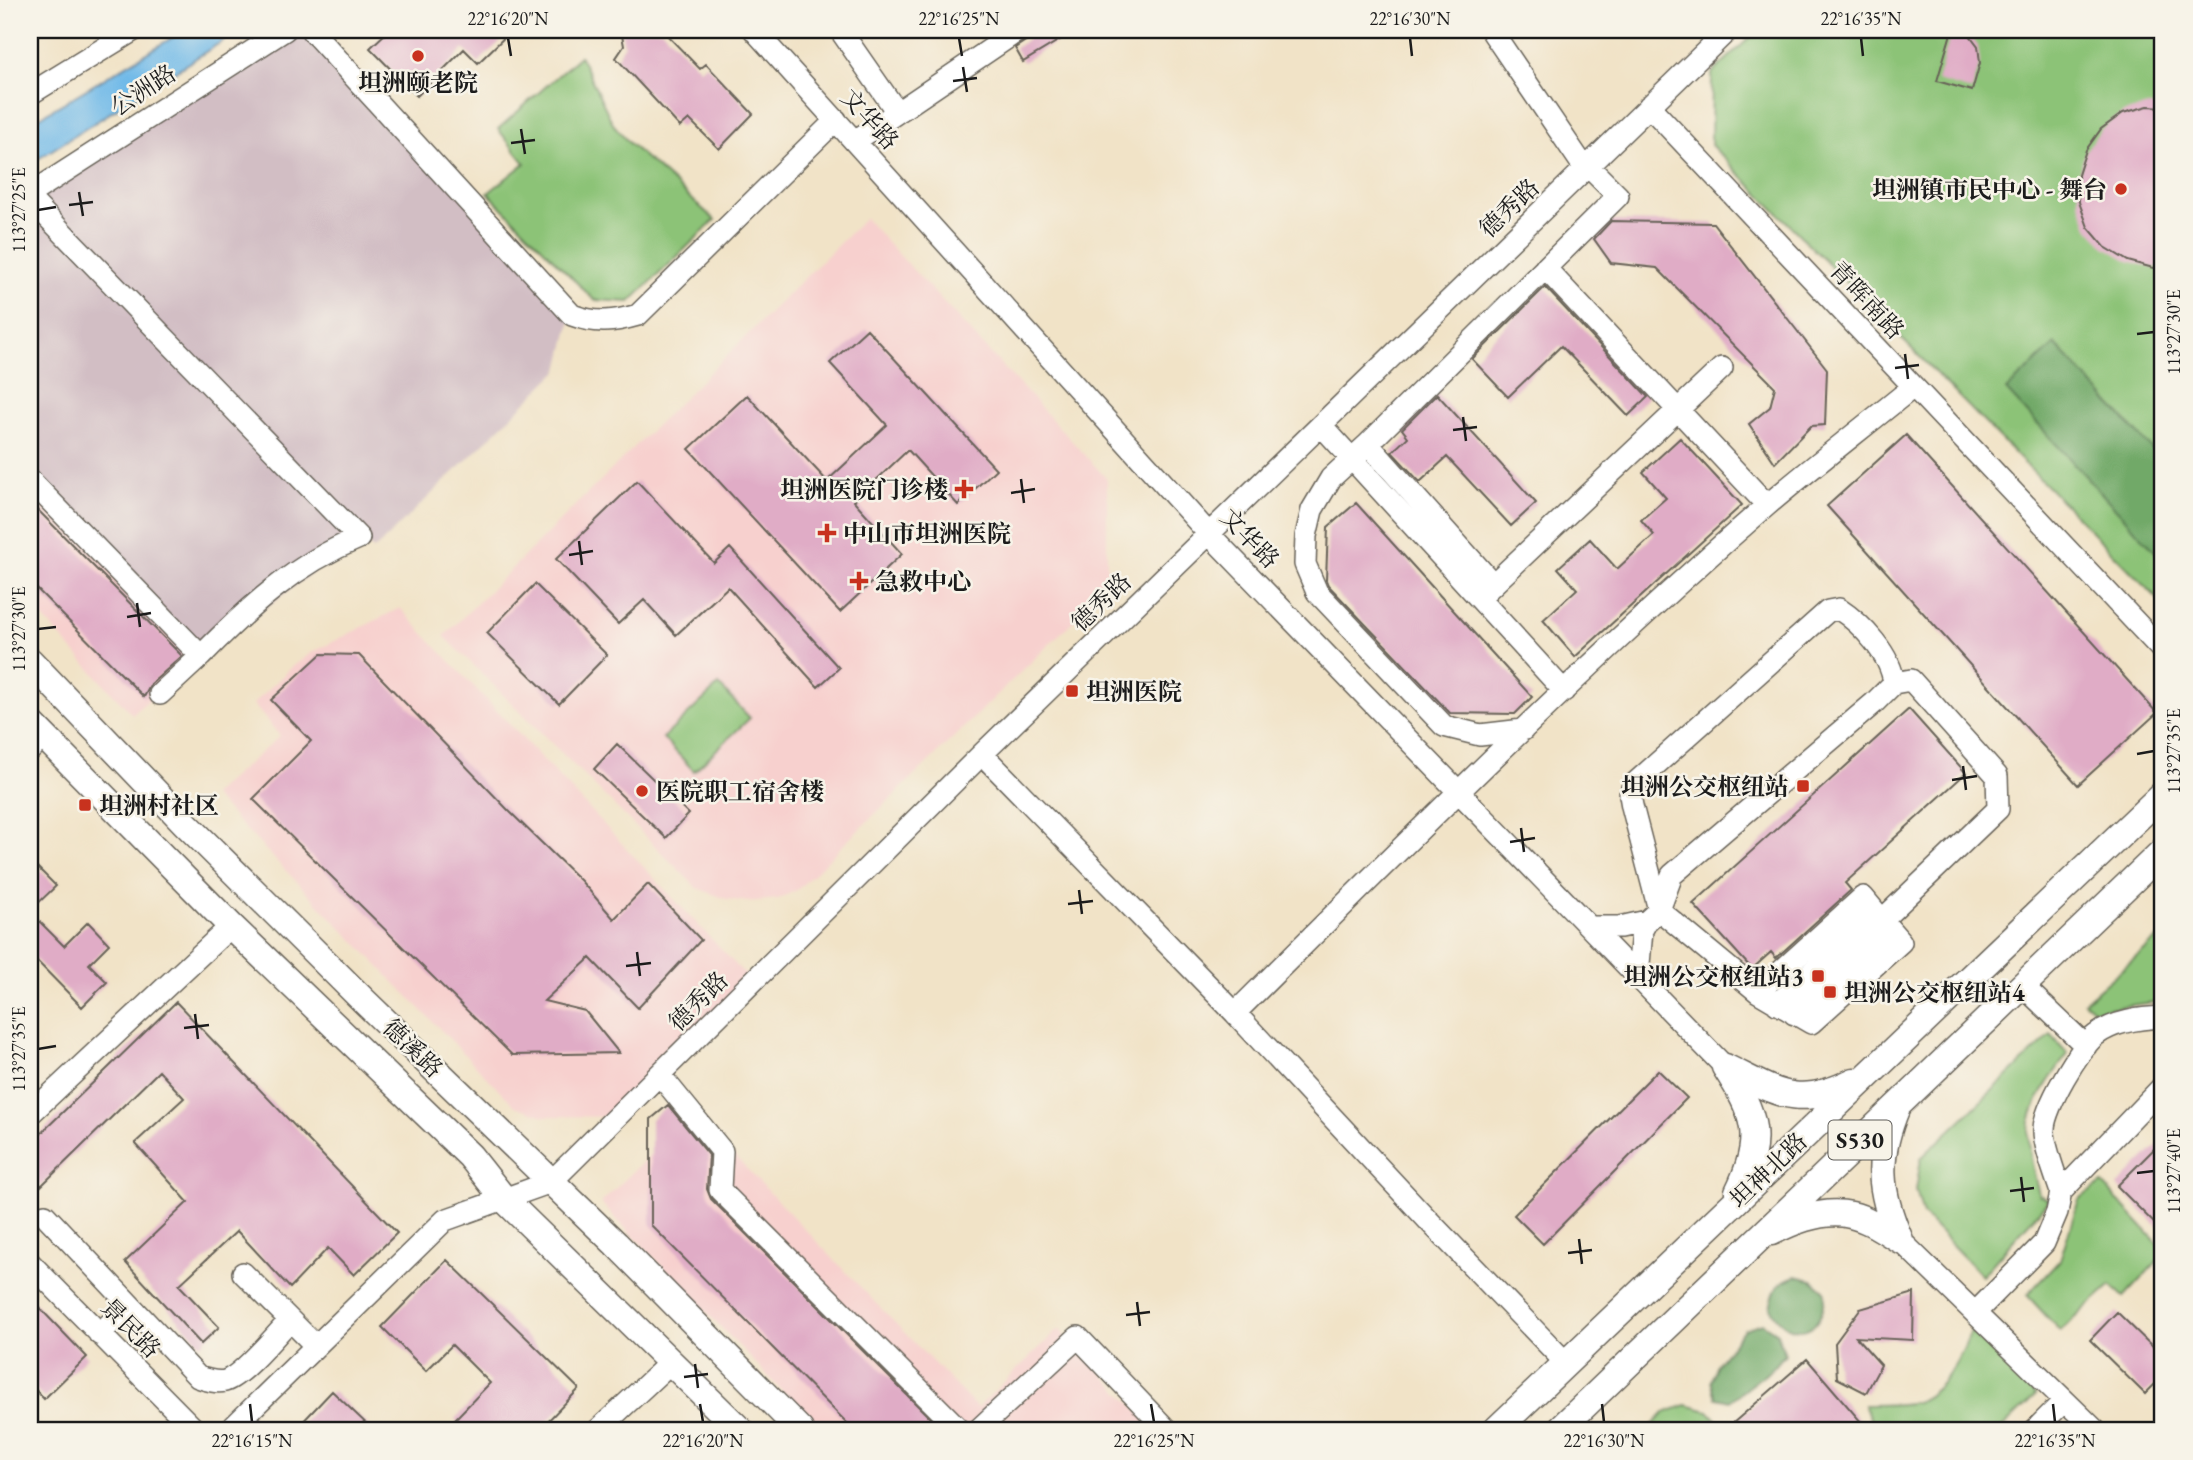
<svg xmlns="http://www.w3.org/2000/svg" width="2193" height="1460" font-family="'EB Garamond','Noto Serif SC',serif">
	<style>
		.built { fill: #f7d0ce }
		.industrial { fill: #d2bec4 }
		.green { fill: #8cc377; stroke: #54704a; stroke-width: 2 }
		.forest { fill: #71a968; stroke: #466242; stroke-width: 2 }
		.water { fill: #70b9e8; stroke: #466a82; stroke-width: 2 }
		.building { fill: #e0acc6 }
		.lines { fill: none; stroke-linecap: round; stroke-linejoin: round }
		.minor-casing { stroke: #676258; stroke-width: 24 }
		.major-casing { stroke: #676258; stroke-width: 29 }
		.minor { stroke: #fff; stroke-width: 21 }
		.major { stroke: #fff; stroke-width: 26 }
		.ticks { fill: none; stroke: #1c1c1c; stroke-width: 2.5 }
		.poi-dot { fill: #c8321e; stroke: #f7f3e8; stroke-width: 2.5 }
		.labels { text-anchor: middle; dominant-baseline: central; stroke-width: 5; stroke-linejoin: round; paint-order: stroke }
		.shield { fill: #f7f3e8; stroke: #5e5c59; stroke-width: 2 }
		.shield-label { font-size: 23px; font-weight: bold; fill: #1c1c1c }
		.poi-label { font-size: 24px; font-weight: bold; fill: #1c1c1c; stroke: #f7f3e8; text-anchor: start }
		.street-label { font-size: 24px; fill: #1c1c1c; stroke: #f7f3e8 }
		.neatline { fill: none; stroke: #1c1c1c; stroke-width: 2.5 }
		.ticks-label { font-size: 18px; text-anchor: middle; fill: #1c1c1c }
	</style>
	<rect width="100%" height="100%" fill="#f7f3e8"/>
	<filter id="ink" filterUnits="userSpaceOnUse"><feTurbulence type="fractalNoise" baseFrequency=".0143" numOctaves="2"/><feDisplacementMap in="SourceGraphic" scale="14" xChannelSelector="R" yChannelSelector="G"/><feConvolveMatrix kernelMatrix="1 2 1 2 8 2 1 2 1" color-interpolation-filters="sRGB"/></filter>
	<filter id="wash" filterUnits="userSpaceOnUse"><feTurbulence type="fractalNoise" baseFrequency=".00686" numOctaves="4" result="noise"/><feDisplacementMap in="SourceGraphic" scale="28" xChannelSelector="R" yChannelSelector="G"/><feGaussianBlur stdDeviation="1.57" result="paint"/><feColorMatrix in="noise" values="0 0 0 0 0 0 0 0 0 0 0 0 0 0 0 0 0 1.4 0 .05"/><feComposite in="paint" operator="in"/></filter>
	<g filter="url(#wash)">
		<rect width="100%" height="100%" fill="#f1e3c7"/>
		<path class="built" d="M865 218 1107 479V588L797 890 778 899 748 902 726 899 697 888 444 636Z
			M30 480 201 656 132 714 30 604Z
			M400 608 753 983 619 1117 544 1116 515 1106 212 795 280 736 253 704 291 668 311 653Z
			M693 1113 977 1408 1059 1329 1157 1430H820L601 1203Z"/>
		<path class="industrial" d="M285 30H311L572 315 559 370 374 550 359 538 201 656 30 480V194Z"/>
		<path class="green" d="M1758 30H2163V604L1711 145 1712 73Z
			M580 56 613 124 629 143 715 220 630 302 594 300 488 193 525 163 498 129Z
			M719 685 750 718 694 771 663 738Z
			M2163 934V1001L2094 1010 2084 1002Z
			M2051 1035 2068 1054C2053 1074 2036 1097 2030 1122 2026 1145 2034 1172 2039 1195L2049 1200 1982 1276 1923 1215 1916 1190 1921 1158Z
			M2102 1183 2163 1249V1255L2124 1297 2111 1285 2060 1331 2027 1295 2060 1260 2079 1199Z
			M1971 1331 2036 1395 2000 1430H1875L1864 1405C1877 1404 1908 1406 1919 1401 1946 1388 1961 1357 1971 1331Z
			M1686 1405 1708 1411 1726 1430H1648L1664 1413Z"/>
		<path class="forest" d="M2055 344 2163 461V560L2006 390Z
			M1796 1276 1812 1280 1825 1291C1826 1333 1792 1345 1770 1308 1773 1291 1778 1281 1796 1276Z
			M1762 1323 1777 1333 1785 1354 1775 1366 1730 1401 1716 1398 1711 1381 1716 1366 1744 1329Z"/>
		<path class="water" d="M185 30H240L30 164V123Z"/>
		<g id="blocks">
			<path class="building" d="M389 30H512L478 63 464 49 417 96 370 48Z
				M621 30H662L700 69 706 64 753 114 719 149 689 119 680 127 616 58 624 46Z
				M1033 30H1076L1023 62 1015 48 1027 40Z
				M1952 30H1966L1978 46 1980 63 1972 91 1937 81Z
				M2148 106 2163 107V266L2153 268 2128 261 2105 247 2088 227 2079 202 2078 175 2086 150 2101 129 2123 113Z
				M1611 221 1713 223 1827 369 1825 425 1811 426 1775 463 1749 424 1770 407 1775 387 1657 268 1611 263 1594 239Z
				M1545 287 1648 397 1628 416 1561 346 1508 397 1472 359Z
				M867 329 996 469 958 505 908 450 854 501 902 554 840 612 689 449 747 395 827 481 887 425 830 363Z
				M1437 394 1536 503 1511 526 1447 457 1420 482 1392 452 1408 437 1402 429Z
				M1906 435 2157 713 2078 785 1827 506Z
				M1680 438 1742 505 1575 657 1543 620 1577 589 1558 568 1590 539 1617 569 1654 535 1641 520 1666 498 1643 472Z
				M637 481 714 563 730 548 839 668 818 687 728 587 676 635 644 600 618 624 556 559Z
				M30 502 182 656 151 684 144 697 30 582Z
				M1356 503 1532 697 1515 714 1450 713 1328 585 1326 580 1328 527Z
				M535 584 607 655 559 704 487 633Z
				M321 654 359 655 509 811 581 881 614 919 648 884 701 940 638 1008 590 958 544 1001 585 1011 619 1053 512 1055 253 799 311 741 271 700Z
				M1909 709 1966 773 1845 883 1851 890 1776 958 1771 952 1752 969 1693 904Z
				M617 744 689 814 666 838 594 769Z
				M30 860 56 886 30 911Z
				M30 912 64 946 88 922 109 944 89 964 107 982 82 1007 30 954Z
				M176 1002 397 1233 354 1275 328 1248 290 1288 237 1231 179 1285 219 1327 201 1344 125 1262 188 1202 135 1143 184 1098 159 1071 41 1186 30 1174V1144Z
				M1658 1070 1687 1098 1543 1244 1514 1215Z
				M668 1105 709 1155 707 1189 711 1199 942 1430H854L651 1225V1119Z
				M2163 1140V1232L2117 1186Z
				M447 1260 579 1389 539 1430H466L455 1419 490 1383 452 1345 426 1371 382 1327Z
				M1914 1293 1913 1340 1856 1337 1881 1365 1866 1393 1837 1378 1835 1343 1860 1309Z
				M30 1298 87 1357 44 1399 30 1384Z
				M2117 1312 2163 1357V1376L2145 1394 2090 1340Z
				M1807 1359 1868 1430H1725Z
				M332 1391 373 1430H295Z"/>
		</g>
	</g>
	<g filter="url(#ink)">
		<use href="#blocks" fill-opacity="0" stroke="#676258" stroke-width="2"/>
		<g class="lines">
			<defs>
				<path id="minor" d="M311 30 572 315C596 324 614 322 638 315L836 120
					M754 30 1209 534 1725 1067
					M840 30 897 112
					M1491 30 1586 170
					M30 94 134 30
					M1649 106 2163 651
					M855 141 1019 30
					M30 194 285 30
					M30 199 359 538C295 564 249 607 201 656
					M1545 268 1767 505
					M1321 425 1564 691
					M1368 444 1331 478 1312 510 1306 536 1305 564 1317 592 1444 726 1480 735 1523 730
					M30 480 201 656 160 694
					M1493 584 1368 444 1618 196 1588 166
					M1484 593 1722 368
					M30 750 44 736
					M982 754 1235 1013 1428 1220 1566 1363
					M1590 927H1620L1647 921
					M1641 980 1639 964 1642 930 1647 921 1659 910 1672 875 1874 703 1894 683C1891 655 1862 624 1839 609L1828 611 1633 785 1630 795 1632 806 1659 910 1758 992 1811 1023 1901 942 1882 920 1998 809 1997 776 1911 680 1894 683
					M2022 985 2086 1046
					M1758 992 1863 897 1882 920
					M1777 1004 1875 913
					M1235 1013C1408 841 1581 667 1765 507 1813 466 1864 427 1913 387
					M1794 1014 1888 928
					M2163 1017C2141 1018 2114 1021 2096 1035 2080 1047 2044 1108 2044 1129 2043 1143 2056 1177 2061 1192L2163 1086
					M660 1075 722 1151 720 1190 960 1430
					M30 1114 231 926
					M45 1215 198 1377C207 1380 216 1383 225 1381 242 1376 276 1335 290 1320
					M1900 1240 2095 1430
					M30 1263 195 1430
					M243 1273 316 1346
					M1975 1313 2044 1243 2057 1212 2061 1192
					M99 1334 130 1305
					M230 1430 445 1220 551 1182 982 754 1728 30
					M598 1430 670 1363
					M978 1430 1078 1337 1167 1430
					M2035 1430 2064 1401"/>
				<path id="major" d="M30 661 185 823 363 1000 616 1244 800 1430
					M30 722 231 926 470 1156 504 1199 740 1430
					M1725 1067C1777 1092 1796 1110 1854 1081
					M1725 1067C1756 1115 1764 1138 1738 1192
					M1897 1107C1876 1157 1878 1190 1900 1240
					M1772 1232C1795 1220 1825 1209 1851 1215 1869 1219 1884 1230 1900 1240
					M1496 1430 2163 794
					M1559 1430 2163 851"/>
			</defs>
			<use href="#minor" class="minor-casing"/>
			<use href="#major" class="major-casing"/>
			<use href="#minor" class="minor"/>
			<use href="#major" class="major"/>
		</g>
	</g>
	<path class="ticks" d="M508 38 511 56M959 38 962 56M1410 38 1412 56M1861 38 1863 56M963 67 967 92M953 81 977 78M521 129 525 154M511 143 535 140M79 192 83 216M69 205 93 202M38 210 56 207M2137 334 2154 332M1905 354 1908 379M1895 368 1919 365M1463 417 1466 441M1453 430 1477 427M1021 479 1024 503M1011 493 1035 489M579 541 582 565M569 555 593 551M137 603 140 627M127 617 151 613M38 629 56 627M2137 754 2154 751M1963 766 1966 790M1952 780 1977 776M1521 828 1524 852M1510 842 1535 838M1079 890 1082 914M1068 904 1093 901M637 952 640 976M626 966 651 963M195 1014 198 1039M184 1028 209 1025M38 1049 56 1046M2137 1173 2154 1171M2021 1177 2024 1202M2010 1191 2034 1188M1579 1239 1582 1264M1568 1253 1592 1250M1137 1302 1140 1326M1126 1315 1150 1312M695 1364 698 1388M684 1377 708 1374M250 1404 252 1422M700 1404 703 1422M1151 1404 1154 1422M1602 1404 1604 1422M2053 1404 2055 1422"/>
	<g class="poi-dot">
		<circle cx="418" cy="56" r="7"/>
		<circle cx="2121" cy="189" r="7"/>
		<path d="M960.5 478.5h7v7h7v7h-7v7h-7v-7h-7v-7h7z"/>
		<path d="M823.5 522.5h7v7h7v7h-7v7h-7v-7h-7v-7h7z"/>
		<path d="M855.5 570.5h7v7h7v7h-7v7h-7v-7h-7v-7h7z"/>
		<rect x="1065" y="684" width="14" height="14" rx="3.5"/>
		<rect x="1796" y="779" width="14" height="14" rx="3.5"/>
		<circle cx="642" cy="791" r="7"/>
		<rect x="78" y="798" width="14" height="14" rx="3.5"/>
		<rect x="1811" y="969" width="14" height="14" rx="3.5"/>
		<rect x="1823" y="985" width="14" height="14" rx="3.5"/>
	</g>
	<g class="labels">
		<rect class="shield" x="1828.5" y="1120.5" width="63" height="39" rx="5"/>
		<g class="shield-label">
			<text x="1860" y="1140">S530</text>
		</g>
		<g class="poi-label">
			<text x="418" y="82" text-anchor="middle">坦洲颐老院</text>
			<text x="2107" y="189" text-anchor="end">坦洲镇市民中心 - 舞台</text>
			<text x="948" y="489" text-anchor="end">坦洲医院门诊楼</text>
			<text x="843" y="533">中山市坦洲医院</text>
			<text x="875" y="581">急救中心</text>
			<text x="1086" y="691">坦洲医院</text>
			<text x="1789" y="786" text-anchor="end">坦洲公交枢纽站</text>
			<text x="656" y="791">医院职工宿舍楼</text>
			<text x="99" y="805">坦洲村社区</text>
			<text x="1804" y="976" text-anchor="end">坦洲公交枢纽站3</text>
			<text x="1844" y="992">坦洲公交枢纽站4</text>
		</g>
		<g class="street-label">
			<text transform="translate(143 90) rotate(-33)">公洲路</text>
			<text transform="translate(870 119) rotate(48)">文华路</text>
			<text transform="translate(1509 208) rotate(-44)">德秀路</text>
			<text transform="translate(1867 300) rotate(47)">青晖南路</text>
			<text transform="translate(1250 538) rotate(46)">文华路</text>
			<text transform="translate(1101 602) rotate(-44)">德秀路</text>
			<text transform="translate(698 1001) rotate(-45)">德秀路</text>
			<text transform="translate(413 1048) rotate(44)">德溪路</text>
			<text transform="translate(1768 1170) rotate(-44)">坦神北路</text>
			<text transform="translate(131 1328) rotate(45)">景民路</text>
		</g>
	</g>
	<rect width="2193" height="1460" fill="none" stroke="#f7f3e8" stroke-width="77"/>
	<rect x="38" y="38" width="2116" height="1384" class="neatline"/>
	<g class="ticks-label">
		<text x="508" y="25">22°16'20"N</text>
		<text x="959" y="25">22°16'25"N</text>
		<text x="1410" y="25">22°16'30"N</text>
		<text x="1861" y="25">22°16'35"N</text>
		<text transform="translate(19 210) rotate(-90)" y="6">113°27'25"E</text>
		<text transform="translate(2174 332) rotate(-90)" y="6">113°27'30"E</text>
		<text transform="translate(19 629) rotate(-90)" y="6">113°27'30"E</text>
		<text transform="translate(2174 751) rotate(-90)" y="6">113°27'35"E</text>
		<text transform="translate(19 1049) rotate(-90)" y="6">113°27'35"E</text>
		<text transform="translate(2174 1171) rotate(-90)" y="6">113°27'40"E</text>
		<text x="252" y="1447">22°16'15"N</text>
		<text x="703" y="1447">22°16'20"N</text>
		<text x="1154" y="1447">22°16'25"N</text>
		<text x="1604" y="1447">22°16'30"N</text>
		<text x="2055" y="1447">22°16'35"N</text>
	</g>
</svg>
